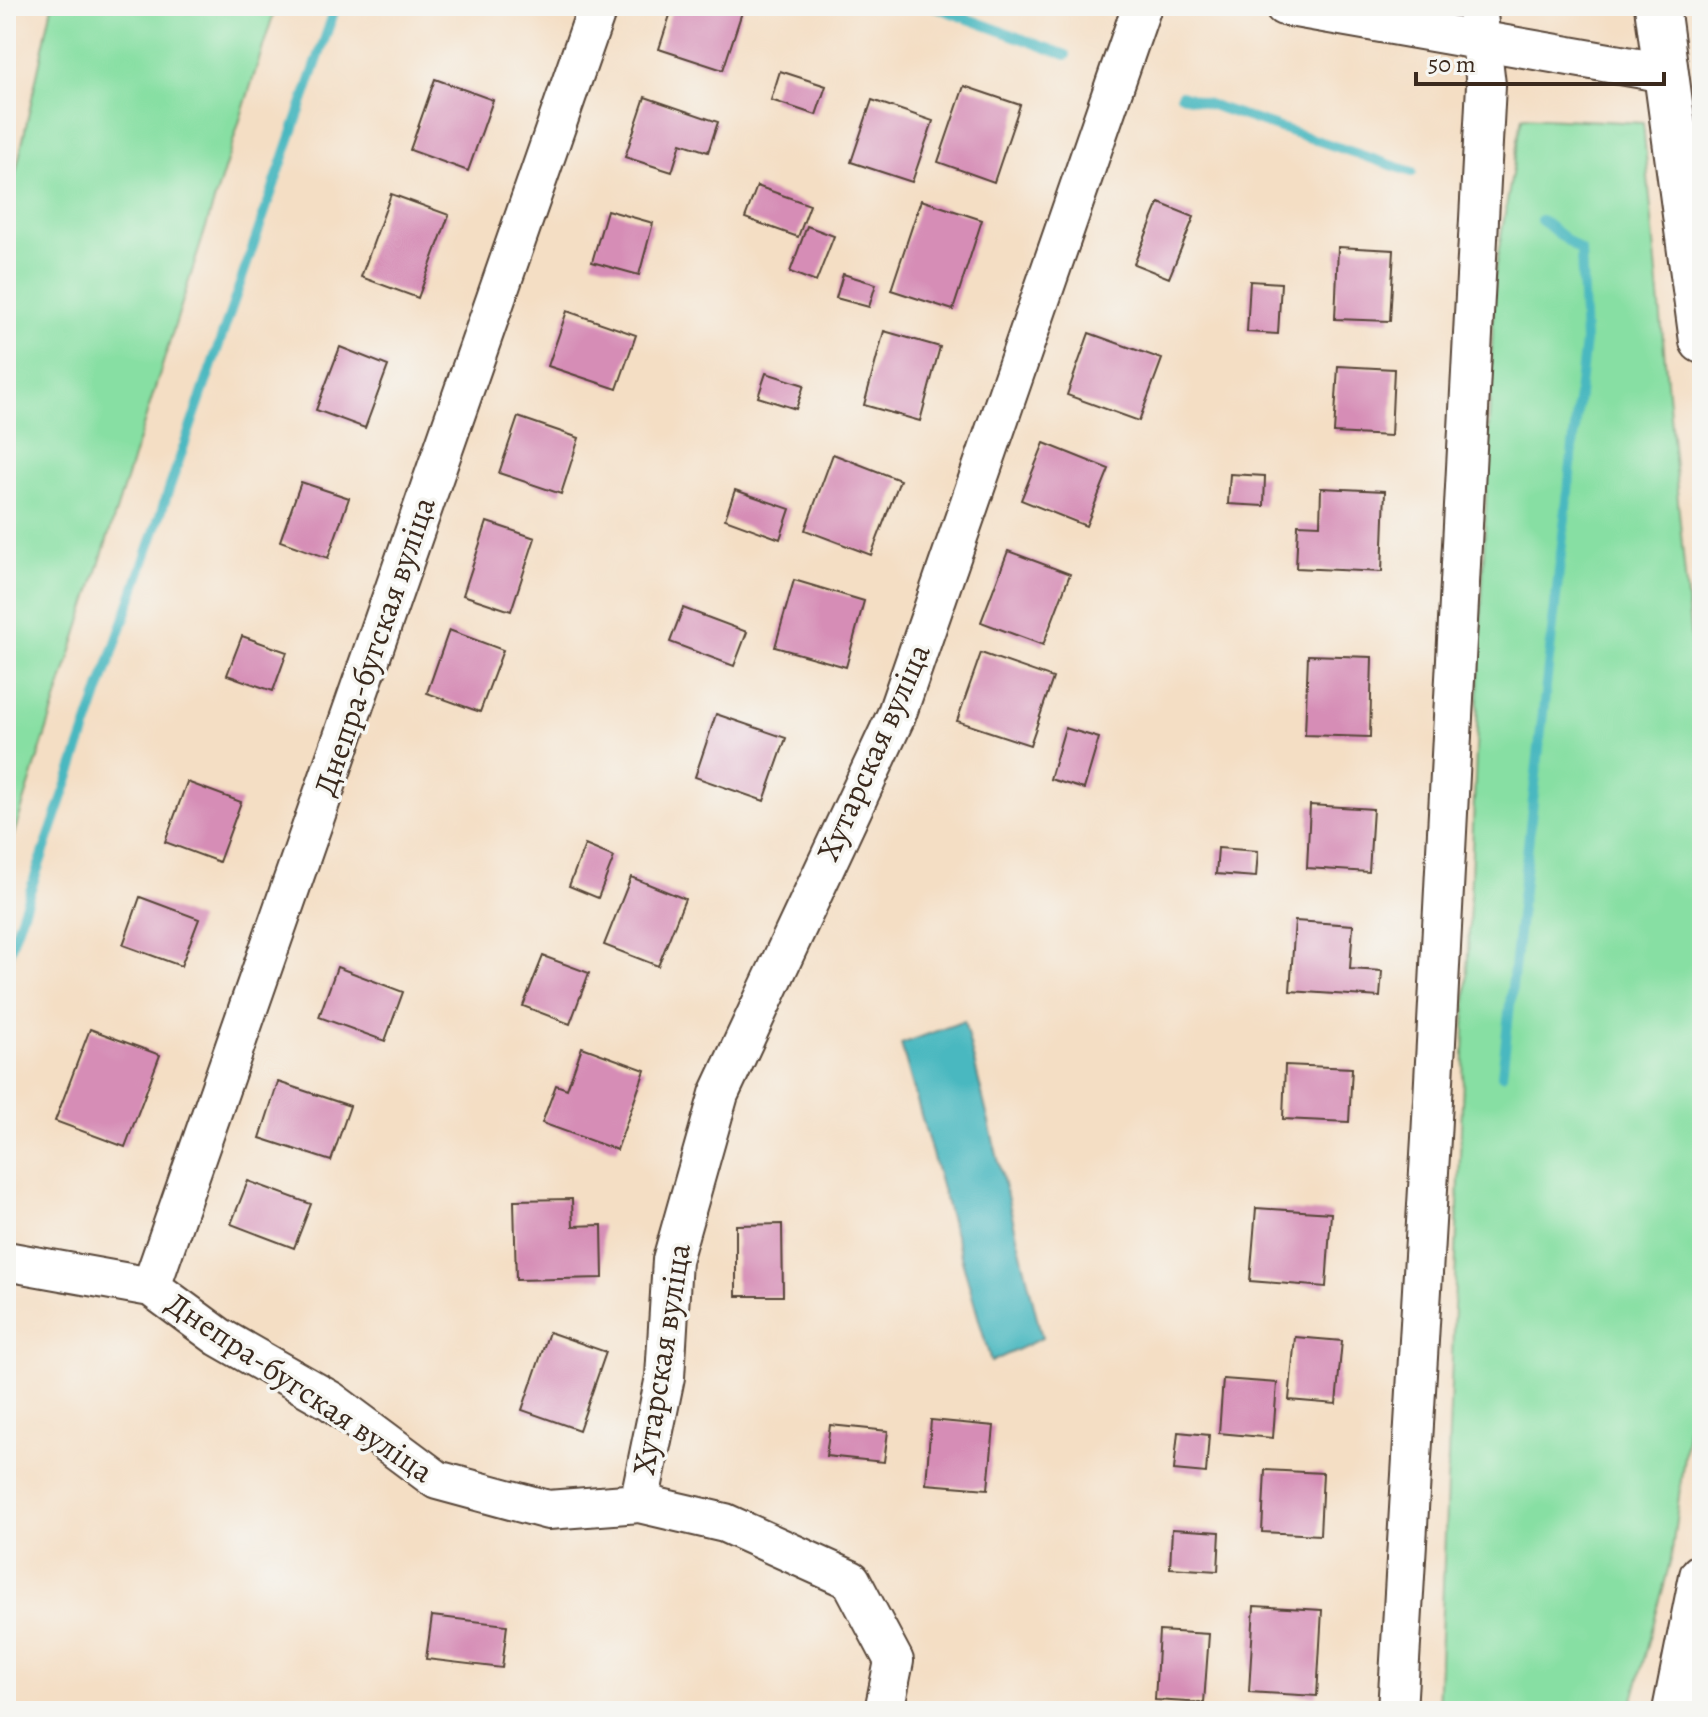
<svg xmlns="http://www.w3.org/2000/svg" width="1708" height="1717" font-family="Alegreya,serif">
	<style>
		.green { fill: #87dfa3; stroke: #618460; stroke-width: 2 }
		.water { fill: #49b8c0; stroke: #42716f; stroke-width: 2 }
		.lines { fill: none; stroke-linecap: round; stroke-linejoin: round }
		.stream { stroke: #49b8c0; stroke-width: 10 }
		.building { fill: #d68db6 }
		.street-casing { stroke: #574537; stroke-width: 42 }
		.primary-casing { stroke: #574537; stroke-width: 48 }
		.street { stroke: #fff; stroke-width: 38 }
		.primary { stroke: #fff; stroke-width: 44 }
		.labels { text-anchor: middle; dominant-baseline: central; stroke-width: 7; stroke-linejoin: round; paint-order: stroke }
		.street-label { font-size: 32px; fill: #3b2a1e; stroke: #f6f6f2 }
	</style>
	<rect width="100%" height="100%" fill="#f6f6f2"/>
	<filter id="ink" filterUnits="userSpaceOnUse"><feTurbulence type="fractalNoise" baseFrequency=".0125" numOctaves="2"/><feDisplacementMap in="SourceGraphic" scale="16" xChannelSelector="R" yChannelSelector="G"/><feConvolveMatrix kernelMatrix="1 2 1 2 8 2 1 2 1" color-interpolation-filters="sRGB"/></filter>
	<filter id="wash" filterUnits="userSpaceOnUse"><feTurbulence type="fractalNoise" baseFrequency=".006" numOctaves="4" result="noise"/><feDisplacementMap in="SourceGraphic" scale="32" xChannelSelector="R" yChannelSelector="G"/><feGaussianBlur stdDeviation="1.8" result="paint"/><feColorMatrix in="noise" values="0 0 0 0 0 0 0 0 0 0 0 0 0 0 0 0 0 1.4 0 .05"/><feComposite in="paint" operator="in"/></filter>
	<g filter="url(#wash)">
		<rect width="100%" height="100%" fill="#f4dec4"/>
		<path class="green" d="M52 6H276L6 859V218Z
			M1522 117 1643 123 1702 760V1314L1671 1559 1630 1711H1438L1495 270Z"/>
		<path class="water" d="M964 1021 1042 1338 991 1362 901 1044Z"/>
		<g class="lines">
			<path class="stream" d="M933 6 1066 55
				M1181 95 1412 172
				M6 961 336 6
				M1502 1075 1585 341 1581 251 1541 220"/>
		</g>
		<g id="blocks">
			<path class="building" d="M673 6H744L723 70 659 49Z
				M780 71 826 86 816 115 771 100Z
				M435 79 493 100 468 171 410 150Z
				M964 86 1020 105 994 182 938 162Z
				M645 97 718 122 708 152 681 143 672 172 625 157Z
				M872 100 933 121 912 182 851 162Z
				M757 186 810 205 798 237 745 218Z
				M391 194 449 215 418 298 361 277Z
				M921 200 982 220 953 310 891 290Z
				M1159 203 1194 217 1169 278 1134 264Z
				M607 210 653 223 639 275 592 262Z
				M807 226 834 236 816 282 790 272Z
				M1338 247 1394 250 1390 321 1335 319Z
				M843 274 876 284 869 307 836 298Z
				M1250 281 1281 283 1278 334 1247 332Z
				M567 311 636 335 617 389 548 366Z
				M884 331 940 347 920 421 864 405Z
				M1089 333 1162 359 1139 421 1067 395Z
				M340 347 388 366 365 428 316 410Z
				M1338 366 1394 369 1391 436 1334 433Z
				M766 373 804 385 796 409 758 397Z
				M518 417 579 438 561 494 499 473Z
				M1044 443 1109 469 1086 526 1021 500Z
				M833 454 900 480 871 555 805 530Z
				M1230 474 1265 476 1264 506 1228 504Z
				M301 482 349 498 328 558 280 541Z
				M1321 488 1385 491 1382 572 1296 568 1298 524 1320 525Z
				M735 490 790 509 780 539 725 519Z
				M487 522 535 538 511 611 463 595Z
				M1008 551 1070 574 1043 645 981 622Z
				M794 580 864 601 846 667 775 647Z
				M683 608 747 632 734 666 670 642Z
				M449 630 503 650 480 712 427 693Z
				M242 636 287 652 273 691 227 675Z
				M981 653 1053 678 1030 745 957 721Z
				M1308 655 1372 657 1370 737 1305 735Z
				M716 714 786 738 764 801 695 777Z
				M1065 728 1099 738 1084 789 1050 779Z
				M187 782 241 802 219 862 165 842Z
				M1310 805 1373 809 1369 872 1307 868Z
				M585 845 614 857 598 898 569 886Z
				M1218 848 1258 851 1256 877 1216 874Z
				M631 877 685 899 658 966 604 945Z
				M140 897 199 919 181 966 123 945Z
				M1295 921 1353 925 1350 969 1382 971 1380 997 1290 991Z
				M543 956 589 973 570 1024 523 1006Z
				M337 967 403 992 385 1041 319 1017Z
				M90 1029 160 1055 125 1147 55 1121Z
				M582 1047 645 1070 617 1150 542 1123 556 1085 567 1089Z
				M1285 1065 1352 1068 1349 1122 1283 1119Z
				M278 1082 350 1106 331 1161 260 1138Z
				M248 1181 311 1204 294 1248 231 1224Z
				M572 1199 573 1226 602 1225 603 1278 516 1280 514 1200Z
				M1256 1208 1331 1213 1326 1287 1250 1281Z
				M782 1224 783 1296H736V1225Z
				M549 1332 606 1352 579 1430 522 1410Z
				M1295 1337 1342 1341 1336 1404 1289 1400Z
				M1223 1379 1277 1383 1273 1438 1219 1433Z
				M931 1420 994 1426 988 1489 926 1484Z
				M830 1425 888 1431 884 1462 826 1456Z
				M1178 1432 1209 1435 1206 1473 1174 1470Z
				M1265 1470 1323 1473 1320 1535 1262 1532Z
				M1172 1529 1220 1532 1218 1571 1170 1568Z
				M1254 1606 1322 1610 1317 1696 1249 1692Z
				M432 1616 507 1625 502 1668 426 1659Z
				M1159 1631 1209 1634 1204 1703 1155 1700Z"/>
		</g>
	</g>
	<g filter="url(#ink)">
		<use href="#blocks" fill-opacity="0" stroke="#574537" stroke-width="2"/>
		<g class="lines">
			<defs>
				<path id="street" d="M1284 6 1666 73
					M6 1261 151 1287 598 6
					M151 1287 219 1337 331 1401 437 1480 548 1510 639 1503 725 1523 851 1580 894 1661 884 1711
					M639 1503 665 1377 672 1260 719 1094 896 716 1142 6
					M1397 1711 1431 1138 1486 85 1477 6"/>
				<path id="primary" d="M1657 6 1702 341
					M1675 1711 1702 1576"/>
			</defs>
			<use href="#street" class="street-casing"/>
			<use href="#primary" class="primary-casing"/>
			<use href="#street" class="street"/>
			<use href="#primary" class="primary"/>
		</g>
	</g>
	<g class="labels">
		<g class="street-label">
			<text transform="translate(374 646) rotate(-71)">Днепра-бугская вуліца</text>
			<text transform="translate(873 752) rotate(-66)">Хутарская вуліца</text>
			<text transform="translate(661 1359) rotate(-81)">Хутарская вуліца</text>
			<text transform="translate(300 1387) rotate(34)">Днепра-бугская вуліца</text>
		</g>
	</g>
	<rect width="1708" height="1717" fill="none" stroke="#f6f6f2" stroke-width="32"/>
	<path d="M1416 72v12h248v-12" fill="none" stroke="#3b2a1e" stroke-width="4"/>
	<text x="1428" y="72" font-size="24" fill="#3b2a1e" stroke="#f6f6f2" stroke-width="6" paint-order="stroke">50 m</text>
</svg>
